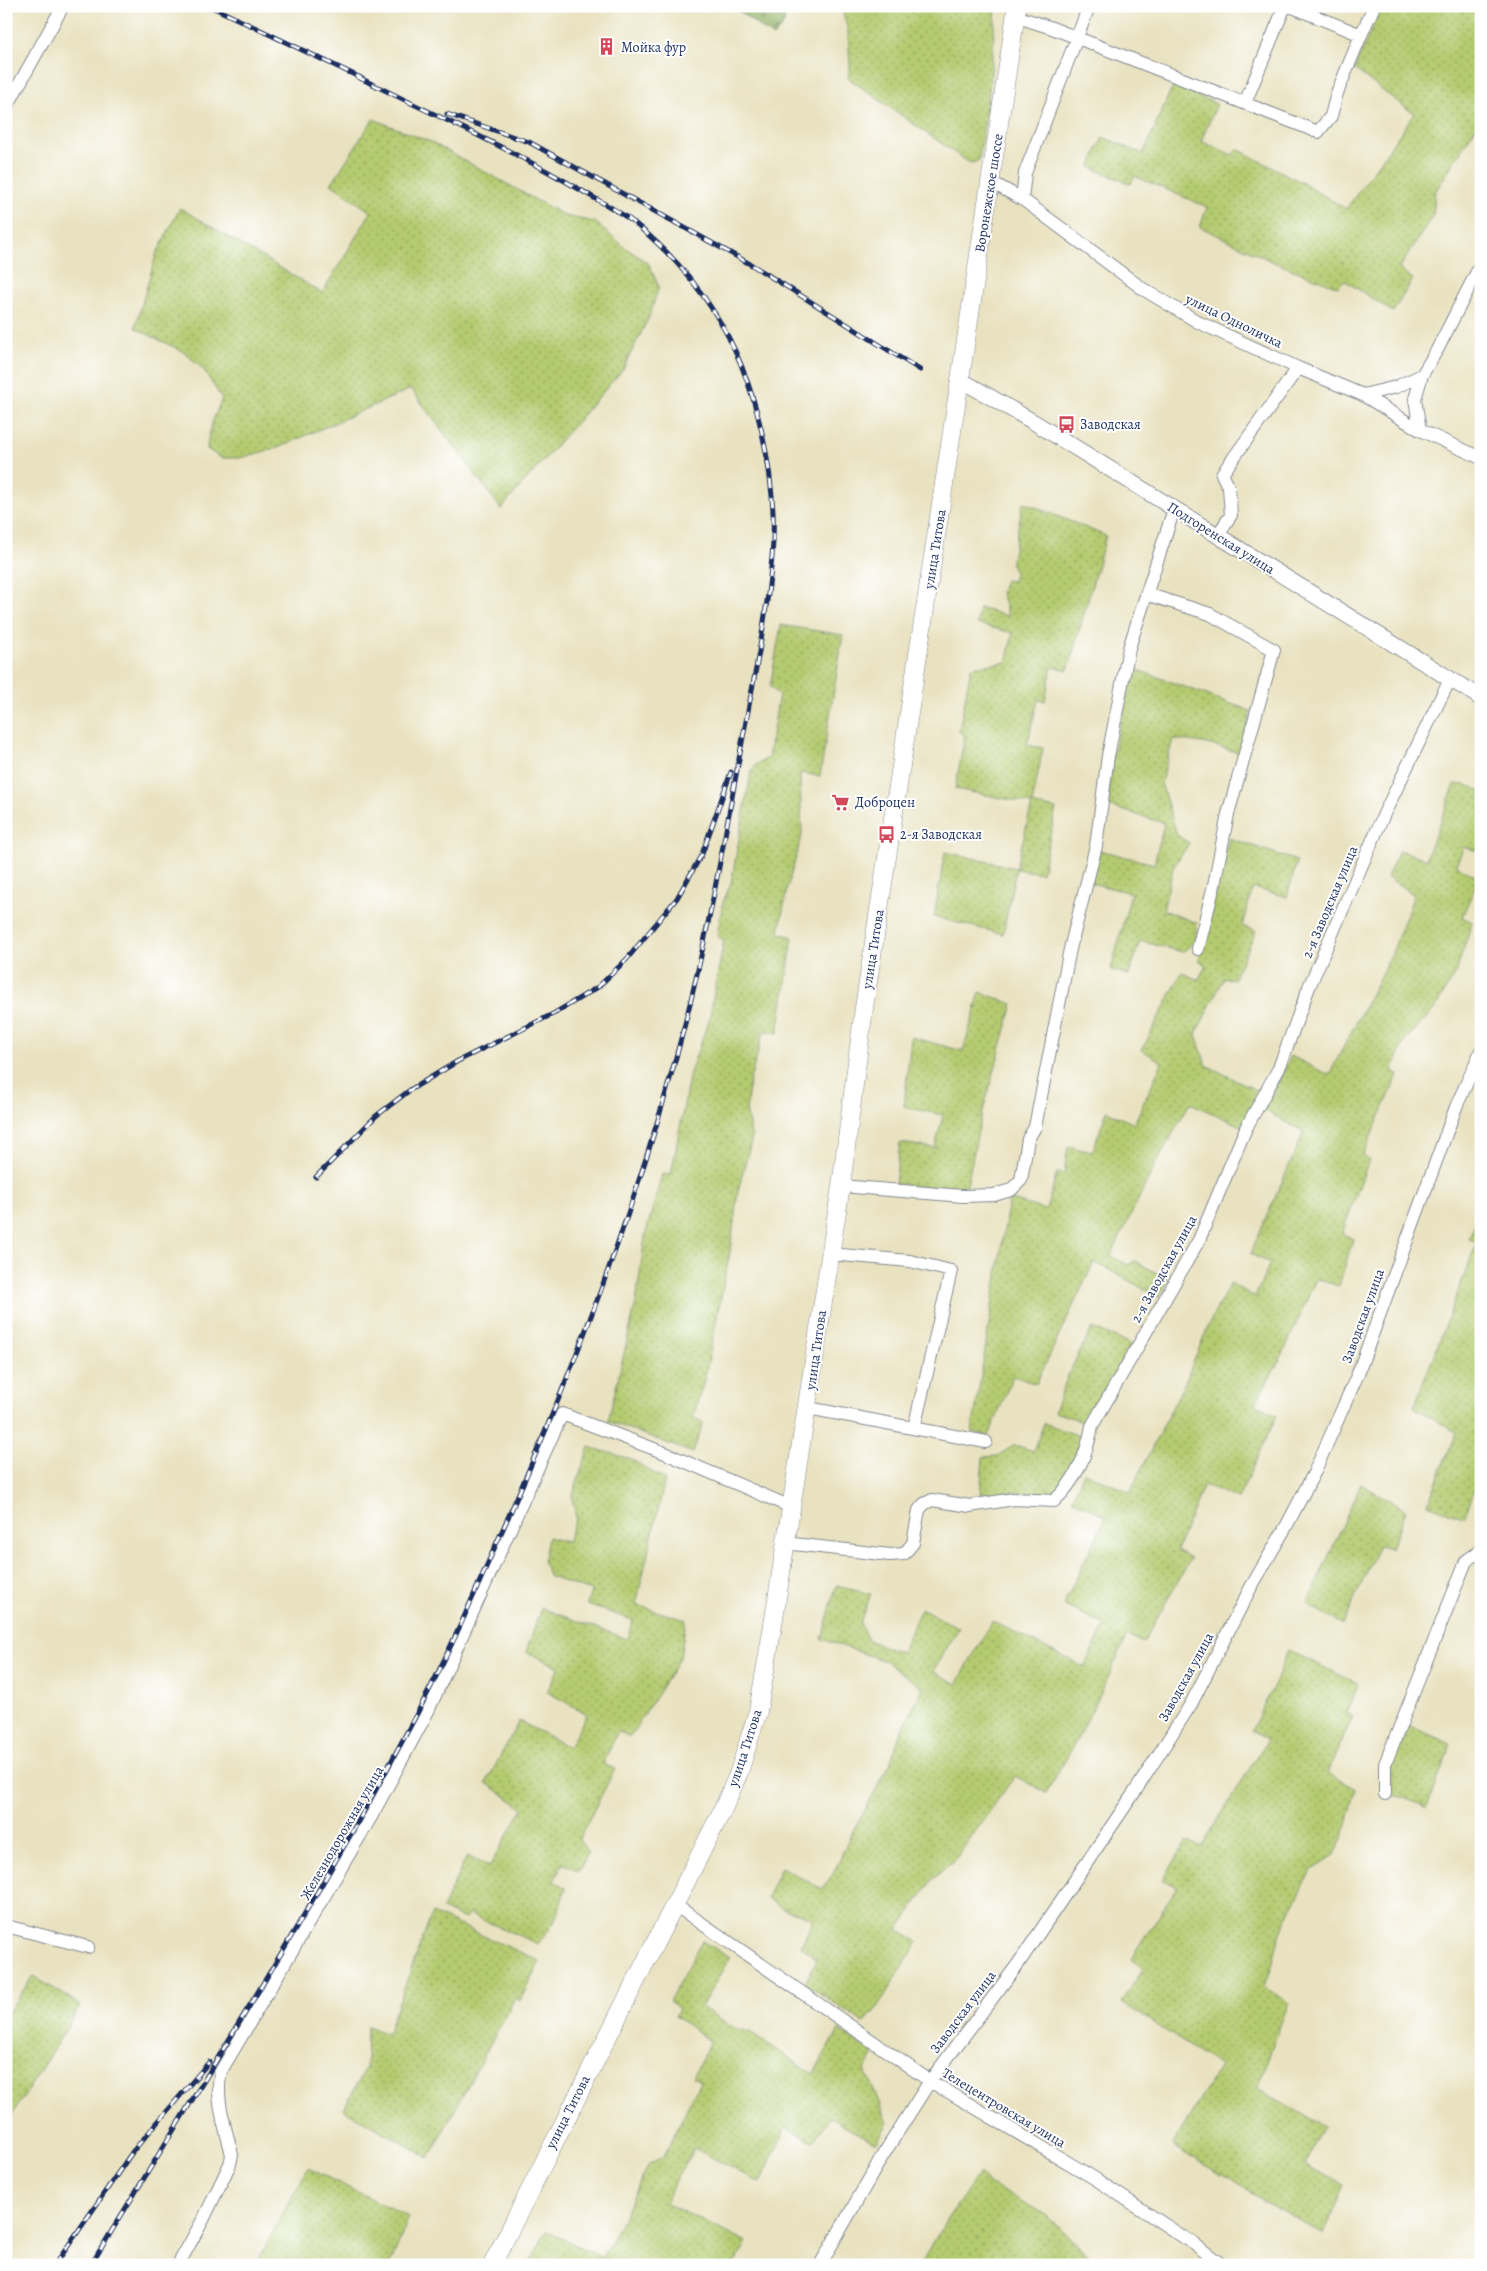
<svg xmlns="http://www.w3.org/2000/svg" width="1487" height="2271" font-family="Alegreya,serif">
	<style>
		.grass { fill: url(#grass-dots); stroke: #687d67 }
		.forest { fill: url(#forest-firs); stroke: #556f60 }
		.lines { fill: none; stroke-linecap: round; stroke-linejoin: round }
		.minor-casing { stroke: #82888f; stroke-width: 14 }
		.tertiary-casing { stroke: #82888f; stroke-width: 17 }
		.secondary-casing { stroke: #82888f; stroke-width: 19 }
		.minor { stroke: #fff; stroke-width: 12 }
		.tertiary { stroke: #fff; stroke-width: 15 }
		.secondary { stroke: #fff; stroke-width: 18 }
		.rail-casing { stroke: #1b2f5e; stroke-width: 5 }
		.rail { stroke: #fff; stroke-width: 3; stroke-dasharray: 9; stroke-linecap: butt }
		.labels { text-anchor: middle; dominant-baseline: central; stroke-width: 4; stroke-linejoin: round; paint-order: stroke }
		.poi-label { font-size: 14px; fill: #1b2f5e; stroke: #fff; text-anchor: start }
		.street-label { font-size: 14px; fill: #1b2f5e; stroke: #fff }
	</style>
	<defs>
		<pattern id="grass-dots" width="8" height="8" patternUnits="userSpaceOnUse" patternTransform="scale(1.25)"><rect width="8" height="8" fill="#b4cb70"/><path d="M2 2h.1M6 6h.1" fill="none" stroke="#92a55f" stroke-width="1.8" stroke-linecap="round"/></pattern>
		<pattern id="forest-firs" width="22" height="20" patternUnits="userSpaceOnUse" patternTransform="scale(1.25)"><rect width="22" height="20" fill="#8faf62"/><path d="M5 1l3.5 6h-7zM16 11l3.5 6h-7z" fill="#748f54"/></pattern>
	</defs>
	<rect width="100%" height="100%" fill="#fff"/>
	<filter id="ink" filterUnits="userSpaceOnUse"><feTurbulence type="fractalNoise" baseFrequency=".02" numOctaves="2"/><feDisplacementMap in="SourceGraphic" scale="10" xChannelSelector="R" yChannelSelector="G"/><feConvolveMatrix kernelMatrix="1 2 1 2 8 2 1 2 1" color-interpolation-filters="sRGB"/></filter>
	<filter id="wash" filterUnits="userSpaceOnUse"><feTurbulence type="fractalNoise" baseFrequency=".0096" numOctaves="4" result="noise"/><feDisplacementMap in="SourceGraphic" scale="20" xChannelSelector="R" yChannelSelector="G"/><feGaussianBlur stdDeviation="1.12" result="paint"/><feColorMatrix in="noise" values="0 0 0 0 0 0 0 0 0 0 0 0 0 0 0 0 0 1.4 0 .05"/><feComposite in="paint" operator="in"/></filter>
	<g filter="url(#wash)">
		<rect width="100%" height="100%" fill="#e9e2c0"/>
		<path class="grass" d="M841 6H996L991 75 979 160 973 163 968 162 848 78 850 68 848 31Z
			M1382 6H1481V119L1435 192 1433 215 1399 269 1413 279 1393 312 1344 280 1338 287 1278 264 1200 227 1207 207 1134 176 1131 184 1090 167 1103 137 1143 154 1170 92 1175 86 1217 104 1201 141 1233 155 1237 149 1299 181 1346 209 1414 114 1354 69Z
			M373 119 431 142 565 216 595 222 623 246 649 264 659 287 649 317 623 369 501 509 411 389 280 447 240 458H221L207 449C208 431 214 416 222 399L203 369 184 352 135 328 156 255 180 208 322 293 371 212 331 184Z
			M1023 502 1106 536 1068 670 1052 667 1045 701 1038 700 1027 745 1043 748 1032 804 1056 809 1042 873 1016 869 1003 934 934 917 945 852 1016 868 1032 804 955 789 965 735 959 731 971 667 1006 662 1013 633 977 624 979 608 1008 616 1001 592 1005 580 1013 581 1015 572 1011 564Z
			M781 625 843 635 820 776 800 773 802 835 787 889 779 933 793 937 778 1033 764 1031 750 1080 746 1110 752 1138 738 1191 730 1252 705 1377 693 1417 703 1423 693 1453 608 1421 636 1302 645 1236 662 1174 671 1175 690 1072 709 1020 724 940 717 936 723 902 731 883 751 772 755 765 768 758 779 695 770 687Z
			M1133 668 1251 711 1240 753 1203 743 1173 739 1161 783 1177 835 1189 843 1173 868 1163 910 1197 923 1195 941 1183 952 1140 941 1129 975 1111 970 1131 893 1091 883 1099 850 1154 864 1164 823 1108 806 1110 769Z
			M1455 784 1467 785 1481 791V852L1464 847 1456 865 1479 878 1462 917 1472 922 1457 970 1434 1010 1405 1040 1392 1070 1398 1075 1363 1155 1369 1160 1342 1233 1353 1239 1339 1286 1316 1279 1283 1354 1255 1404 1277 1415 1238 1499 1204 1485 1177 1550 1191 1558 1144 1642 1127 1636C1103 1690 1077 1743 1046 1793L1015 1776 957 1857 931 1881 898 1930 918 1942 879 2006 864 2023 805 1983 817 1959 801 1946 813 1920 810 1917 784 1909 767 1898 781 1867 822 1889 833 1874 848 1840 890 1764 901 1731 923 1688 885 1661 822 1639 836 1586 871 1594 860 1623 868 1640 901 1653 921 1608 959 1628 933 1671 957 1684 992 1621 1084 1667 1105 1625 1063 1605 1106 1517 1072 1499 1084 1472 1130 1492 1184 1384 1210 1322 1230 1283 1255 1297 1270 1263 1250 1254 1304 1132 1264 1110 1291 1056 1329 1075 1392 953 1414 895 1387 877 1399 850 1426 859Z
			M1229 838 1297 861 1287 897 1253 888 1242 926 1256 931 1233 980 1224 977 1196 1034 1206 1065 1260 1092 1243 1127 1190 1103 1155 1165 1111 1256 1128 1265 1135 1261 1168 1279 1159 1297 1094 1262 1036 1384 1013 1376 989 1436 972 1432 1009 1199 1046 1210 1057 1173 1064 1174 1068 1146 1092 1152 1107 1111 1134 1124 1162 1062 1142 1050 1182 972 1198 980 1206 966 1199 960Z
			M980 992 1013 1004 980 1122 966 1190 895 1184 900 1143 935 1148 943 1115 904 1107 911 1037 963 1051Z
			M1481 1207V1473L1464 1518 1428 1504 1456 1432 1414 1407 1477 1242 1469 1239Z
			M1092 1328 1133 1345 1090 1414 1082 1421 1054 1412 1069 1373Z
			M1044 1423 1077 1435 1083 1441 1081 1450 1063 1484 1056 1491 1047 1494 1010 1492 980 1494 983 1457 997 1456 1015 1445 1034 1451Z
			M589 1447 631 1459 665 1480 636 1605 686 1620 680 1658 630 1737 618 1731 603 1764 615 1769 579 1839 588 1853 579 1871 563 1863 554 1881 566 1888 554 1923 538 1944 469 1914 465 1919 442 1909 467 1856 489 1867 523 1808 486 1783 519 1721 569 1747 587 1714 547 1692 559 1667 526 1652 541 1608 628 1639 633 1620 587 1605 591 1591 550 1577 543 1562 548 1537 567 1542 576 1519 572 1497Z
			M1361 1484 1406 1510 1391 1548 1379 1545 1343 1625 1307 1604Z
			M1288 1650 1359 1684 1346 1713 1353 1717 1327 1773 1356 1789 1347 1825 1335 1855 1313 1869 1286 1919 1264 1987 1289 2002 1257 2089 1324 2126 1305 2165 1344 2184 1323 2234 1172 2146 1220 2066 1121 2002 1143 1969 1131 1959 1177 1887 1163 1880 1187 1841 1201 1847 1268 1739 1251 1731 1276 1681Z
			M1408 1725 1451 1744 1427 1807 1393 1794 1390 1765Z
			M432 1913 540 1961 520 2001 515 1998 429 2158 343 2109 366 2068 367 2026 387 2034Z
			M702 1941 730 1957 701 2007 735 2028 750 2032 813 2074 839 2030 874 2054 865 2070 888 2123 876 2143 831 2118 812 2142 786 2128 760 2183 694 2148 677 2177 665 2203 747 2242 734 2265H529L546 2231 603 2258 649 2164 664 2156 700 2081 693 2077 710 2041 675 2016 679 2008 669 2001Z
			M33 1976 81 2005 6 2125V2015Z
			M308 2168 409 2217 390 2265H255Z
			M979 2174 991 2185 1045 2214 1090 2257 1085 2265H920L947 2219Z"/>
		<path class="forest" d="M732 6H785L784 24 773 37Z"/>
	</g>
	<g filter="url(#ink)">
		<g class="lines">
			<defs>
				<path id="minor" d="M1290 6 1361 35 1374 6
					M1015 16 1052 28 1318 132 1331 116 1337 93 1361 35
					M1245 103 1285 6
					M6 108 63 6
					M991 182 1022 199 1143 289 1198 322 1298 368 1363 395 1420 430 1481 458
					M1022 199 1025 173 1089 6
					M1363 395 1396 387 1422 375 1437 350 1481 264
					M1420 430 1415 399 1422 375
					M1217 536 1231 515 1229 488 1222 474 1298 368
					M1146 594 1210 614 1274 650 1228 814 1214 885 1198 949
					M841 1186 963 1196 994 1195 1011 1190 1021 1180 1028 1139 1035 1127 1070 949 1096 846 1108 756 1129 648 1174 509
					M830 1254 910 1261 951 1271 914 1428
					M808 1408 986 1442
					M785 1543 890 1555 904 1554 913 1543 919 1510 924 1504 932 1500 970 1506 1014 1499 1054 1501C1075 1482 1087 1454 1092 1426L1199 1240 1246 1128 1279 1068 1309 987 1384 814 1450 679
					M1385 1794V1764L1466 1561 1481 1550
					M675 1905 930 2081 1094 2178 1197 2246 1222 2265
					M6 1926 88 1947
					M178 2265 204 2218 230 2164 232 2155C226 2128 214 2098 221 2071L371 1817 428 1711 562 1414 665 1453 791 1507
					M820 2265 883 2155 930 2081 1018 1964 1136 1790 1191 1704 1250 1589 1287 1525 1314 1473 1357 1376 1456 1107 1481 1051"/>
				<path id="tertiary" d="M961 380 1037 424 1481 698"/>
				<path id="secondary" d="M492 2265 724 1807 739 1772 758 1711 772 1631 841 1186 864 1008 1017 6"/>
			</defs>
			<use href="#minor" class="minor-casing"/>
			<use href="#tertiary" class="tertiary-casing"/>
			<use href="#secondary" class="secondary-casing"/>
			<use href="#minor" class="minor"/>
			<use href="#tertiary" class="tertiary"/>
			<use href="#secondary" class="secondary"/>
			<defs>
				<path id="rail" d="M210 6 361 78
					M447 114 529 142 752 265 920 370
					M316 1177 376 1116 410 1090 458 1061 555 1013 598 987 627 959 677 898 702 854 731 772
					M55 2265 133 2151 209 2062
					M91 2265C204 2079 322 1895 423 1702 451 1650 474 1594 498 1540 572 1376 636 1209 682 1035 706 945 722 851 739 759 751 692 766 626 772 557 779 480 756 377 714 312 694 280 667 250 638 226 622 212 602 203 584 192 511 149 432 114 356 76"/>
			</defs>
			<use href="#rail" class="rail-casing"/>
			<use href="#rail" class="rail"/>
		</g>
	</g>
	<defs>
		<symbol id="building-bare" viewBox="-9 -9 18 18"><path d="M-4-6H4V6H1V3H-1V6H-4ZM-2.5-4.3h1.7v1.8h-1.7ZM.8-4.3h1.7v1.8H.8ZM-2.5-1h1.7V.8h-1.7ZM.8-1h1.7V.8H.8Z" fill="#d1495b" stroke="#fff" stroke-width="2.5" paint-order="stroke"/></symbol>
		<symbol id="bus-bare" viewBox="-9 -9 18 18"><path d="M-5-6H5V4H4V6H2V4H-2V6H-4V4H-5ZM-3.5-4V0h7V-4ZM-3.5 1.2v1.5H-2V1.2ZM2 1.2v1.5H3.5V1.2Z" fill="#d1495b" stroke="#fff" stroke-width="2.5" paint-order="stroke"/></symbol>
		<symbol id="supermarket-bare" viewBox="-9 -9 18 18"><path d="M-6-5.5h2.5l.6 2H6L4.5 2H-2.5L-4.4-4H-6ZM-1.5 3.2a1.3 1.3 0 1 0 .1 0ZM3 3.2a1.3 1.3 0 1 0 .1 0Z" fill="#d1495b" stroke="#fff" stroke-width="2.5" paint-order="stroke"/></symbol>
	</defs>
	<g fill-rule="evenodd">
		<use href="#building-bare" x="594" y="34" width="25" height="25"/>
		<use href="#bus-bare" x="1054" y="412" width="25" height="25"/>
		<use href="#supermarket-bare" x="828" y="790" width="25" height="25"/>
		<use href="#bus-bare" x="874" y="822" width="25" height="25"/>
	</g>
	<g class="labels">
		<g class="poi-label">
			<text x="621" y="47">Мойка фур</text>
			<text x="1080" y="424">Заводская</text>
			<text x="855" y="802">Доброцен</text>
			<text x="900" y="834">2-я Заводская</text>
		</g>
		<g class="street-label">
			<text transform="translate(989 193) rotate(-81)">Воронежское шоссе</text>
			<text transform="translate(1234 321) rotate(26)">улица Одноличка</text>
			<text transform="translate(1221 538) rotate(32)">Подгоренская улица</text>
			<text transform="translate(935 549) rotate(-81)">улица Титова</text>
			<text transform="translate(1330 902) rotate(-67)">2-я Заводская улица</text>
			<text transform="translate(873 949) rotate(-81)">улица Титова</text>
			<text transform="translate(1164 1269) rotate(-61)">2-я Заводская улица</text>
			<text transform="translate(1363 1316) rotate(-70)">Заводская улица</text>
			<text transform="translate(816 1350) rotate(-82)">улица Титова</text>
			<text transform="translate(1186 1677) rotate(-61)">Заводская улица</text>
			<text transform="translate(745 1748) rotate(-72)">улица Титова</text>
			<text transform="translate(342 1833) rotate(-60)">Железнодорожная улица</text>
			<text transform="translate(963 2012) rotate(-53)">Заводская улица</text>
			<text transform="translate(1004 2108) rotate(31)">Телецентровская улица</text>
			<text transform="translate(568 2112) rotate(-63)">улица Титова</text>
		</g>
	</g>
	<rect width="1487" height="2271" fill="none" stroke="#fff" stroke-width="25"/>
</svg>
